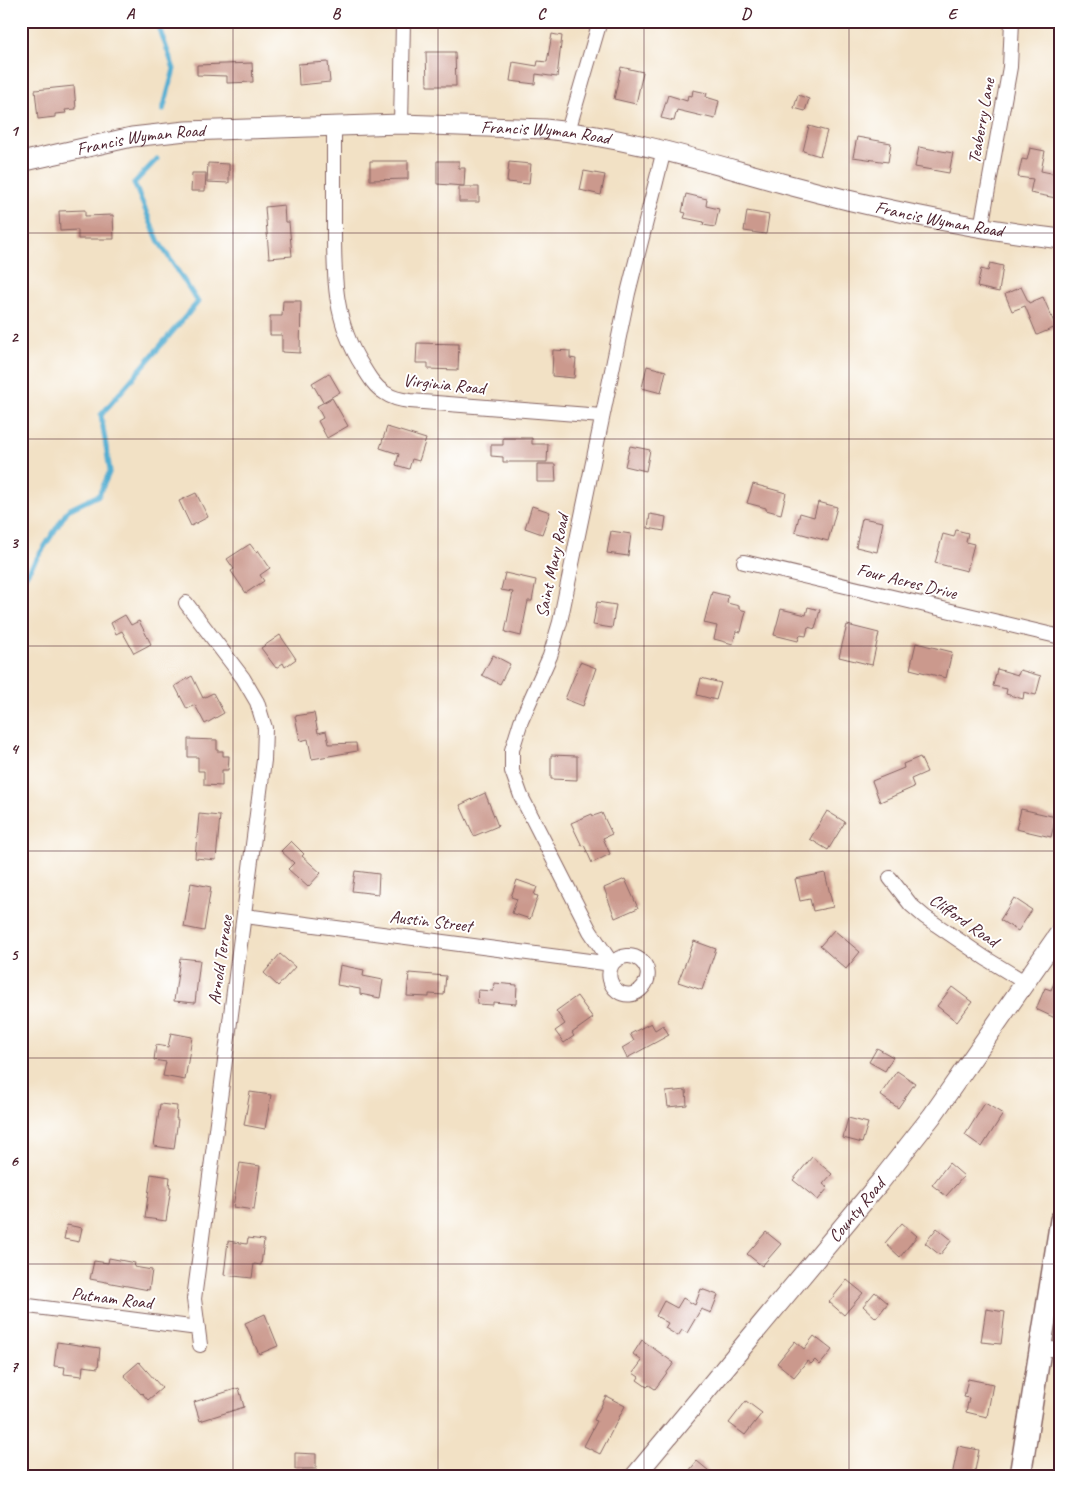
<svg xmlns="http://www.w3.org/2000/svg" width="1082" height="1497" font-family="Caveat,sans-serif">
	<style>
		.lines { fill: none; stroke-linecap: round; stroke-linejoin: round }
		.stream { stroke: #53add1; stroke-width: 5 }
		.building { fill: #cb998d }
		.street-casing { stroke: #856361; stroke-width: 16 }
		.secondary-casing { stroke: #856361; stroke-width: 21 }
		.primary-casing { stroke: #856361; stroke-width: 24 }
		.street { stroke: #fff; stroke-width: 14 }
		.secondary { stroke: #fff; stroke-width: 19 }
		.primary { stroke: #fff; stroke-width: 21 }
		.grid { fill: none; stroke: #4a1f2b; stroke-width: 1; stroke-opacity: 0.55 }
		.labels { text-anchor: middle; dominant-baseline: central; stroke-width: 4; stroke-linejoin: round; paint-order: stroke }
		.street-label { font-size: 18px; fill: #4a1f2b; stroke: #fff }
		.neatline { fill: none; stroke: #4a1f2b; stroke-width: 2 }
		.grid-label { font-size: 16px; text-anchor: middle; font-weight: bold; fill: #4a1f2b }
	</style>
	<rect width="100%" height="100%" fill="#fff"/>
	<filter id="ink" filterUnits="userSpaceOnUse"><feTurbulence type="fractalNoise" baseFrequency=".02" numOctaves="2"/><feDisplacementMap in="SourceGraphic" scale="10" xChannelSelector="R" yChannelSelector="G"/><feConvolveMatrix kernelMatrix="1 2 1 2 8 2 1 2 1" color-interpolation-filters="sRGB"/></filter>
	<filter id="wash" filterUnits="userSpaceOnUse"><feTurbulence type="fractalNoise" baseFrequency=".0096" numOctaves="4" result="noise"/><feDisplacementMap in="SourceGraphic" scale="20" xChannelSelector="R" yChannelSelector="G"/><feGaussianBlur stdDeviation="1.12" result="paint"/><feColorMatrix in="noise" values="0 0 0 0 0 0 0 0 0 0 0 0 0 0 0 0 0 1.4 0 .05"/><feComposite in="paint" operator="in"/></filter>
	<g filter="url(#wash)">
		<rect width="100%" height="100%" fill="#f2e1c5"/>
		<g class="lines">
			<path class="stream" d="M157 21 174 69 163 110
				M21 583 68 510 99 495 110 471 101 415 198 302 159 242 134 183 157 159"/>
		</g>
		<g id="blocks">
			<path class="building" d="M552 34 562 36 557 77 536 74 535 84 510 81 513 62 537 66 538 61 547 62Z
				M426 52H455L456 86H427Z
				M328 62 330 82 299 85 298 64Z
				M252 63 253 82 227 83V76L197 75V65Z
				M621 67 643 72 636 104 614 99Z
				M74 86 76 109 65 110 66 113 55 114V117L38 119 35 90Z
				M693 90 707 93 706 97 719 101 715 119 677 110 674 121 661 118 668 95 687 101 688 95 692 96Z
				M798 95 809 99 805 111 794 108Z
				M809 126 827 131 820 156 803 151Z
				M857 137 891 143 888 162 853 157Z
				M919 147 953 153 949 173 915 167Z
				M1030 148 1045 151 1041 171 1061 175 1056 198 1030 193 1033 179 1018 177 1022 159 1027 160Z
				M370 161H408V179L370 180Z
				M437 161H459V168H465L464 186 437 184Z
				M509 162 531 164 529 184 507 182Z
				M208 163 229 164V183L207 182Z
				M584 171 605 175 601 195 580 190Z
				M192 173H206L205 191H191Z
				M459 187H479V202H459Z
				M686 194 707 199 706 206 719 209 715 227 703 225 704 222 684 218 686 213 682 212Z
				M284 205 285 222H289L292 256 269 258 265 207Z
				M85 210V216L113 215 114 239H78V230L60 231 59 211Z
				M747 211 769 215 766 234 744 231Z
				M990 263 1003 266 999 292 977 287 981 269 988 271Z
				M1021 287 1029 303 1043 297 1056 327 1037 335 1025 306 1012 311 1005 294Z
				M283 301H301L300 353 282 352V335H270V316H282Z
				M417 343 459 344 458 370 428 369V363H416Z
				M553 350 570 351V358L576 359 574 378 552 376Z
				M647 366 666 371 661 393 642 388Z
				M329 373 340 392 323 402 312 383Z
				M332 398 348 426 327 438 318 421 323 418 317 406Z
				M387 427 426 439 419 461 412 459 409 469 396 465 399 454 380 448Z
				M503 438H532V444H548L547 462H503V457L491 456V445H503Z
				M630 446 650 450 646 471 625 466Z
				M537 464H555L556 482H537Z
				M753 484 786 493 781 514 766 510V508L747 503Z
				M196 493 208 517 191 526 179 501Z
				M818 502 837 507 828 541 795 532 800 513 814 517Z
				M532 506 550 512 542 534 525 528Z
				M650 514 666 517 664 531 648 528Z
				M862 518 883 522 877 552 856 547Z
				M956 530 968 533 966 542 974 544 967 571 935 563 943 534 954 537Z
				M611 531 631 534 628 556 607 553Z
				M250 544 256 552 258 550 270 568 260 575 264 581 246 593 231 571 234 569 227 559Z
				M505 573 536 580 532 601H528L521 636 505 632 513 592 501 590Z
				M712 592 728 596 727 603 739 606V609L746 611 741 632 736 631 733 644 714 639 717 626 704 623Z
				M597 602 616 605 612 628 593 625Z
				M808 607 820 610 815 629 808 627 806 636 800 635 798 641 774 635 781 609 806 615Z
				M125 615 131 625 139 621 151 644 134 653 122 631 116 634 111 623Z
				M847 625 879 633 872 665 839 657Z
				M280 635 296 659 285 667 283 663 276 668 261 648Z
				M916 643 952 652 946 678 910 669Z
				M493 655 510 664 500 684 482 675Z
				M580 662 596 668 583 706 565 699Z
				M997 669 1018 675 1020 670 1041 676 1036 695 1024 692 1023 699 1006 694 1007 689 993 686Z
				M192 676 203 698 213 693 224 713 205 724 195 705 187 709 175 686Z
				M701 678 721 683 716 700 697 695Z
				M314 713 318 733 326 731 329 744 356 743 357 751 312 759 308 739 300 741 295 716Z
				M188 739 217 740V751H223V756H229L228 770H222V786L204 785V771H198V757H188Z
				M551 755 577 756V780L551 779Z
				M920 757 927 772 911 779 914 787 880 802 872 781 904 768 903 764Z
				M485 793 498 826 474 836 460 805Z
				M1021 809 1056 817 1051 837 1016 829Z
				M827 811 845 822 828 850 810 839Z
				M602 813 612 834 603 838 610 854 592 863 584 845 582 846 571 823 592 814 593 816Z
				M199 814 220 816 216 860 195 858Z
				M291 841 304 854 302 856 321 873 308 887 288 869 294 863 281 851Z
				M355 871 379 874 378 894 352 891Z
				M825 873 833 907 813 911 810 899 800 901 795 879Z
				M625 879 638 908 615 918 604 888Z
				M517 880 537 887 534 895 538 896 530 919 512 913 517 899 511 897Z
				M191 883 211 887 204 931 184 927Z
				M1014 898 1032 910 1018 931 1000 920Z
				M834 930 860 952 846 969 820 946Z
				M694 941 716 949 702 990 678 982Z
				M280 954 295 967 278 986 264 973Z
				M180 958 200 960 195 1003 174 1001Z
				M340 965 364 970 363 976 383 980 380 998 360 994V989L337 985Z
				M1061 967V1005L1055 1018 1036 1009 1045 988 1051 990Z
				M409 973 446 976 444 995 429 994V997L407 996Z
				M494 983 517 985 516 1004 493 1002V1005L477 1004 478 990 493 991Z
				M952 987 972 1002 957 1022 937 1006Z
				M577 996 593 1018 572 1033 574 1036 564 1043 555 1031 565 1024 556 1011Z
				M651 1023 655 1030 663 1025 669 1035 627 1058 622 1048 634 1041 630 1034Z
				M171 1033 192 1037 185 1080 163 1076 166 1062 154 1060 156 1045 168 1047Z
				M877 1048 893 1057 885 1071 869 1062Z
				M897 1071 915 1083 898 1108 880 1095Z
				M686 1090 687 1105 668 1107 666 1092Z
				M250 1092 271 1095 265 1129 244 1125Z
				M985 1103 1003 1114 982 1147 965 1135Z
				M160 1104 177 1106 176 1119H178L174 1149 154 1146Z
				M848 1118 868 1123 862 1143 843 1138Z
				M812 1157 832 1174 823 1184 828 1188 818 1200 793 1180Z
				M240 1163 260 1166 254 1210 233 1207Z
				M949 1163 964 1176 946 1196 932 1185Z
				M151 1174 170 1177 169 1187H171L166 1221 145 1218Z
				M902 1223 917 1236 900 1257 885 1243Z
				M67 1225 82 1228 79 1242 64 1239Z
				M937 1228 952 1240 940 1255 925 1243Z
				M766 1232 781 1244 762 1266 747 1254Z
				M248 1238 264 1240 261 1265 254 1264 252 1278 224 1275 228 1241 247 1244Z
				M109 1258 135 1263 134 1267 152 1270 149 1290 90 1279 94 1261 108 1263Z
				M847 1280 863 1293 844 1315 829 1302Z
				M701 1289 718 1295 711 1313 701 1309 687 1333 682 1330 678 1336 665 1328 668 1323 656 1316 664 1301 677 1308 683 1298 695 1305Z
				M875 1292 888 1303 876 1318 863 1306Z
				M986 1309 1005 1312 1001 1344 981 1342Z
				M265 1314 278 1346 259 1354 245 1323Z
				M814 1336 832 1350 820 1365 815 1360 811 1364 807 1361 794 1377 777 1363 795 1341 804 1349Z
				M642 1340 674 1363 655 1389 649 1385 647 1387 637 1380 639 1377 633 1373 642 1361 633 1354Z
				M57 1342 100 1348 98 1368 83 1366 82 1376 64 1374 65 1367 54 1366Z
				M139 1362 162 1388 148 1400 142 1393 141 1394 124 1375Z
				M968 1379 993 1384 987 1417 966 1412 969 1398 964 1397Z
				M239 1388 244 1407 200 1421 194 1402Z
				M606 1396 625 1406 600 1454 584 1446 597 1421 594 1420Z
				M746 1401 762 1413 745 1435 729 1423Z
				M958 1446 979 1450 974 1476H952Z
				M295 1453 316 1454V1469H295Z
				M697 1461 715 1476H685Z"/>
		</g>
	</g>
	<g filter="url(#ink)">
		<use href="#blocks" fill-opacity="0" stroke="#856361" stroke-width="1"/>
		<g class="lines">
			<defs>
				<path id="street" d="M401 124 403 21
					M334 125C334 156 334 186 334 217 334 272 332 319 363 367 369 377 375 387 385 393 392 398 401 400 410 401L602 416
					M568 131 600 21
					M981 228 1010 67 1012 21
					M744 562 1061 637
					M186 603 243 678 257 702 265 728 264 760 194 1299 200 1345
					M890 878 911 905 925 917 985 958 1026 983
					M245 916 612 964C631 943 659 968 643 987 627 1006 601 986 612 964L590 931 521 796 512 771V750L521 721 550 656 560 622 628 293 664 150
					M21 1305 198 1328
					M1040 1348 1061 1350"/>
				<g id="secondary">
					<path id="s1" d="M21 162 132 137 186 131 401 124 545 129C629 137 708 163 789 185 878 209 969 228 1061 239"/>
					<path id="s2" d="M635 1476 880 1182 932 1116 1061 931"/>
				</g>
				<path id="primary" d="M1020 1476 1061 1220"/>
			</defs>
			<use href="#street" class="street-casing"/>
			<use href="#secondary" class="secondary-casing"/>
			<use href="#primary" class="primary-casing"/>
			<use href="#street" class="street"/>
			<use href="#secondary" class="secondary"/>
			<use href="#primary" class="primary"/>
		</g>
	</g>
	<path class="grid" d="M233 21V1476M438 21V1476M644 21V1476M849 21V1476M21 233H1061M21 439H1061M21 646H1061M21 851H1061M21 1058H1061M21 1264H1061"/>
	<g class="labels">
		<g class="street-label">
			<text transform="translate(981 121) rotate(-80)">Teaberry Lane</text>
			<text stroke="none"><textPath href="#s1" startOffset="528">Francis Wyman Road</textPath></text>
			<text stroke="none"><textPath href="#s1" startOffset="122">Francis Wyman Road</textPath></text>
			<text stroke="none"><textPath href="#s1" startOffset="932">Francis Wyman Road</textPath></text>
			<text transform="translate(444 384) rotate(6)">Virginia Road</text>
			<text transform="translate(552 566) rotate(-78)">Saint Mary Road</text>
			<text transform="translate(907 581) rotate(14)">Four Acres Drive</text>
			<text transform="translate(964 920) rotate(35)">Clifford Road</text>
			<text transform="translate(431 921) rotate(7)">Austin Street</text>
			<text transform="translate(220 960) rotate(-82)">Arnold Terrace</text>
			<text stroke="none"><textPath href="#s2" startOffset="346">County Road</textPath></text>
			<text transform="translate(112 1298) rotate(7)">Putnam Road</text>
		</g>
	</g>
	<rect width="1082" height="1497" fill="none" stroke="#fff" stroke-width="55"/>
	<rect x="28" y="28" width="1026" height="1442" class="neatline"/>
	<g class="grid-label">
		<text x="130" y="19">A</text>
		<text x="336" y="19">B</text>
		<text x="541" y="19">C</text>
		<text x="746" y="19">D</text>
		<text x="952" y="19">E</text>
		<text x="14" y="136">1</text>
		<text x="14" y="342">2</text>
		<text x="14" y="548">3</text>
		<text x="14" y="754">4</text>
		<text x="14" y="960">5</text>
		<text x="14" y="1166">6</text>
		<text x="14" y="1372">7</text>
	</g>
</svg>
